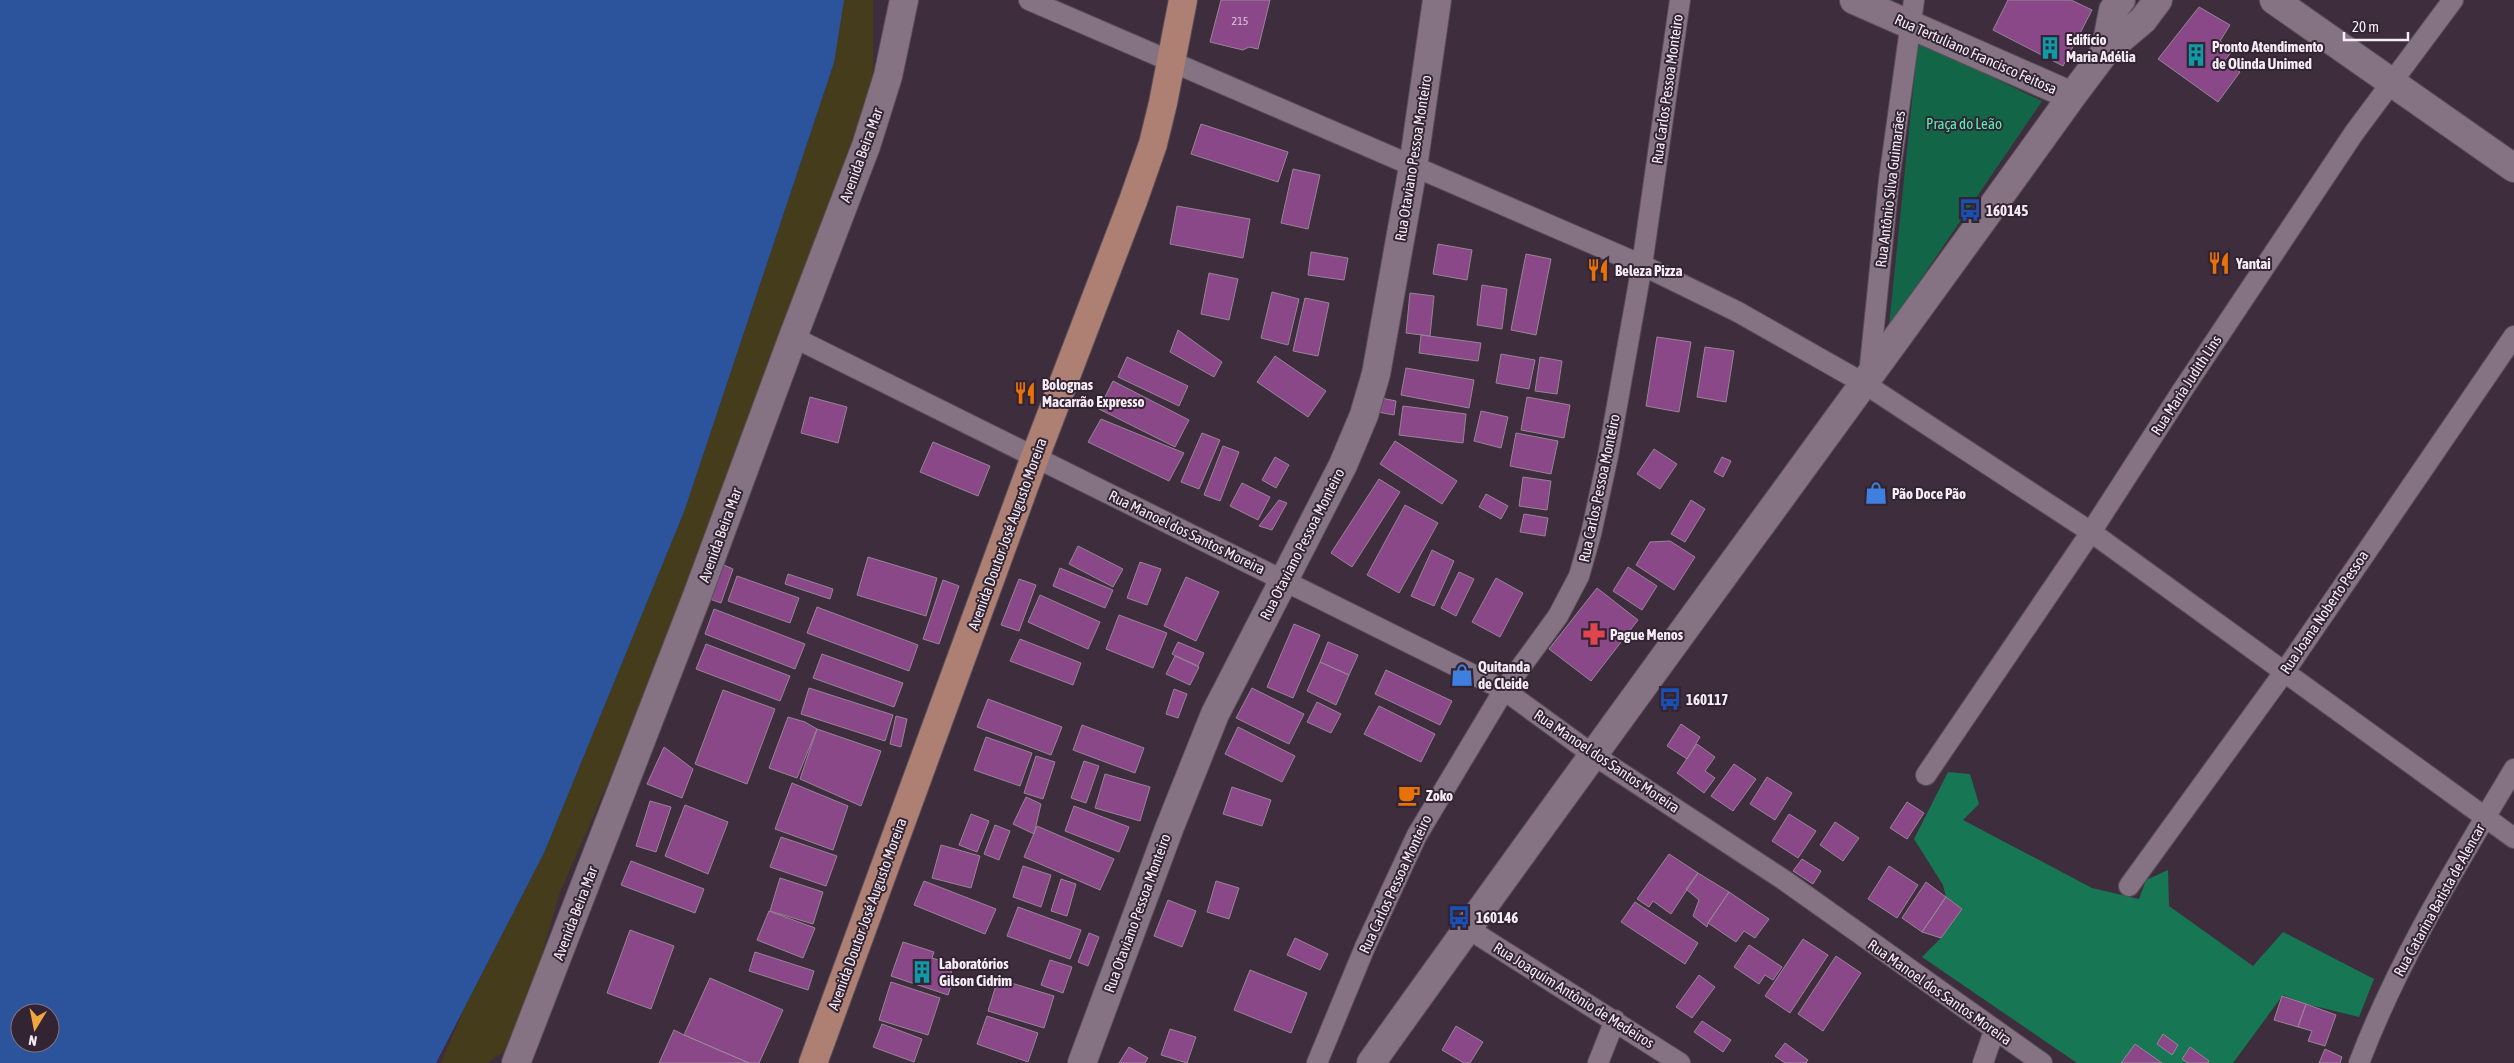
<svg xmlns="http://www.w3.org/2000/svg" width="2514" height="1063" font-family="'Asap Condensed',sans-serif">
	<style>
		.green { fill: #136547 }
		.forest { fill: #177654 }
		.sand { fill: #443c1b }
		.water { fill: #2c549c; fill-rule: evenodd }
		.building { fill: #8b4889; stroke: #978496 }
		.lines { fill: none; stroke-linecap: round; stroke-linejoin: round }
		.street-casing { stroke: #5b4e5a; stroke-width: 22 }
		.secondary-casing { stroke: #5b4e5a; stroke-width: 30 }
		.primary-casing { stroke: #5b4e5a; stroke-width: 30 }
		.street { stroke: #857384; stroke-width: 20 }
		.secondary { stroke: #857384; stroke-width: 28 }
		.primary { stroke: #ad8073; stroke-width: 28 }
		.labels { text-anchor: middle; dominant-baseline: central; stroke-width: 4; stroke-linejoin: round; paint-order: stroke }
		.number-label { font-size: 12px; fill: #dbc3da }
		.poi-label { font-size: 15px; font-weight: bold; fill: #f6ecf5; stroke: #332433; text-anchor: start }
		.street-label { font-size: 15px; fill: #f6ecf5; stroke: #332433 }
		.park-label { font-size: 15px; fill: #57f0b4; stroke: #332433 }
	</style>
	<rect width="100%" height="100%" fill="#3e2e3d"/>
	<path class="green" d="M1918 42 2042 101 1889 326Z"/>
	<path class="forest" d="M1948 772 1970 774 1979 804 1963 820 2092 888 2139 899 2146 880 2168 870 2169 906 2253 966 2283 932 2374 979 2359 1017 2306 1004 2283 995 2233 1063H2077L1922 957 1941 938 1962 909 1946 897 1943 885 1914 839Z"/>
	<path class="sand" d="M833 0H873V77L863 114 680 627 619 757 559 895 532 989 505 1051 487 1063H441L465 1007 544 853 684 512 834 63Z"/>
	<path class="water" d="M0 0H844L834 63 684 512 544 853 436 1063H0ZM20 1013H50V1043H20Z"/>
	<path class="building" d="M1221 0H1270L1258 49 1249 47 1243 50 1210 42Z
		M2008 0H2071L2092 10 2063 66 1993 30Z
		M2199 7 2230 25 2220 41 2233 50 2225 60 2240 72 2218 102 2158 59Z
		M1201 124 1288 152 1278 182 1191 154Z
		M1293 169 1320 175 1308 229 1281 223Z
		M1177 206 1250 219 1243 258 1170 244Z
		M1438 244 1472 250 1467 280 1433 274Z
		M1311 252 1348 258 1344 280 1308 275Z
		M1526 254 1551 259 1536 335 1511 330Z
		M1209 273 1238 279 1229 320 1201 314Z
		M1482 285 1507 289 1502 329 1477 325Z
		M1272 292 1299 299 1288 345 1261 338Z
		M1410 293 1434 296 1430 336 1406 333Z
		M1305 298 1329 303 1318 356 1293 351Z
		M1178 330 1222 362 1214 377 1170 352Z
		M1421 335 1481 343 1478 361 1419 353Z
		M1657 337 1691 342 1679 412 1646 406Z
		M1705 347 1734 351 1726 402 1697 397Z
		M1501 354 1535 360 1529 389 1496 383Z
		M1275 356 1326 391 1308 417 1257 382Z
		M1127 357 1188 386 1179 406 1118 377Z
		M1540 357 1562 361 1557 394 1535 391Z
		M1406 368 1474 380 1469 408 1401 395Z
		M1113 381 1189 420 1175 447 1099 409Z
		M810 397 847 407 838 443 801 433Z
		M1527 397 1570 405 1564 438 1521 430Z
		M1381 398 1396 401 1394 415 1378 412Z
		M1403 406 1466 414 1463 443 1399 435Z
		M1481 411 1508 417 1501 448 1474 441Z
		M1101 419 1184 453 1169 481 1088 442Z
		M1202 433 1220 440 1199 489 1181 482Z
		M1516 433 1558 441 1551 474 1510 466Z
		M1395 441 1457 481 1442 504 1380 464Z
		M933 442 990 466 978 496 920 472Z
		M1223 446 1239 452 1220 501 1204 495Z
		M1654 449 1677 464 1660 489 1637 474Z
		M1275 457 1289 465 1276 488 1262 480Z
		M1722 457 1731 461 1723 477 1714 472Z
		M1523 477 1551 481 1547 510 1519 506Z
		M1379 479 1400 492 1352 567 1331 553Z
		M1242 483 1270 497 1258 520 1230 506Z
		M1486 494 1508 506 1501 519 1479 507Z
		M1279 500 1287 503 1272 530 1259 526Z
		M1691 500 1705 509 1685 542 1671 534Z
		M1405 505 1438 523 1399 593 1367 575Z
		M1524 514 1548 518 1545 536 1520 532Z
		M1670 541 1695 557 1674 590 1636 565 1650 542Z
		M1078 546 1123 569 1113 587 1069 564Z
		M1432 550 1454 561 1434 606 1411 596Z
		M868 557 937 578 926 616 857 595Z
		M1140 562 1161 569 1147 605 1127 598Z
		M719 563 733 569 721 603 707 598Z
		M1628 567 1657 586 1642 610 1613 591Z
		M1060 568 1113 590 1105 608 1053 586Z
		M1459 572 1474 579 1456 616 1441 608Z
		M788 574 833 589 830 599 785 584Z
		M737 576 799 598 790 623 728 601Z
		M1186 577 1219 592 1196 641 1164 626Z
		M1496 578 1523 593 1500 637 1472 622Z
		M1019 579 1036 585 1019 631 1001 625Z
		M943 580 959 586 939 644 923 639Z
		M1597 588 1638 620 1591 681 1549 649Z
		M1040 595 1100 622 1088 649 1028 622Z
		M817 607 918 645 909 671 807 633Z
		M714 609 805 644 795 669 705 634Z
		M1119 615 1167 633 1153 668 1106 649Z
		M1294 624 1320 635 1293 698 1267 687Z
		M1020 639 1081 663 1073 685 1010 661Z
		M1178 642 1204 653 1198 666 1172 654Z
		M1328 642 1358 655 1349 675 1320 662Z
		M706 644 790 676 780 701 696 669Z
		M822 654 903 683 894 707 813 678Z
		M1175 656 1199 667 1190 685 1166 674Z
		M1320 662 1349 675 1336 705 1307 691Z
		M1386 670 1452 701 1440 725 1375 694Z
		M809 688 893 715 885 741 801 714Z
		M1252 688 1304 714 1289 744 1236 718Z
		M1174 689 1187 694 1178 718 1166 714Z
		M723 690 775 709 747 784 695 764Z
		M988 699 1062 727 1051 755 977 727Z
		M1317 702 1341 714 1331 733 1307 722Z
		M1379 706 1435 734 1421 762 1364 734Z
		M896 716 907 719 901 747 890 744Z
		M788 717 805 722 817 729 797 778 769 768Z
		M1681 724 1700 737 1687 759 1667 746Z
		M1082 725 1144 748 1135 773 1073 750Z
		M1238 727 1295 756 1282 782 1225 754Z
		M817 729 881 751 861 806 800 779Z
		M986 737 1032 753 1020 786 974 770Z
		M1697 744 1715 757 1705 771 1715 778 1704 793 1677 773Z
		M664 747 693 769 682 798 647 784Z
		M1036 756 1055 762 1043 799 1024 793Z
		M1084 761 1099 766 1086 803 1071 798Z
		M1734 764 1756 779 1733 811 1711 796Z
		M1105 774 1150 787 1140 821 1095 808Z
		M1767 777 1792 793 1775 820 1750 804Z
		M792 783 848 806 833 850 775 829Z
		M1232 787 1271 800 1262 826 1223 814Z
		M1026 797 1041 804 1034 834 1013 824Z
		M650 801 671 807 656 852 636 846Z
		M1907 802 1924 813 1907 839 1890 828Z
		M685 805 728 822 708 874 665 856Z
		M1074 806 1129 827 1119 852 1065 831Z
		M971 814 989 821 977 852 959 845Z
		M1789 814 1816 831 1798 858 1772 841Z
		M1835 822 1859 838 1843 861 1820 845Z
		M995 825 1010 831 999 860 984 854Z
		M1037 826 1114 859 1100 890 1024 857Z
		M781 837 837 856 826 886 770 867Z
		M941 845 980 856 971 888 932 878Z
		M1669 854 1698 873 1671 914 1653 901 1649 907 1637 899Z
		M1802 859 1821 871 1813 884 1793 871Z
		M631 861 704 889 695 913 621 885Z
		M1023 866 1051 875 1041 907 1013 897Z
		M1889 866 1918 885 1897 918 1868 899Z
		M1698 873 1729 892 1708 923 1707 927 1693 916 1699 900 1686 889Z
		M780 878 823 892 813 924 770 911Z
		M1061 879 1076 884 1067 916 1051 911Z
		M924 881 996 909 985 934 914 905Z
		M1216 881 1239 888 1229 919 1207 912Z
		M1926 882 1946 897 1922 932 1902 918Z
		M1729 892 1769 919 1755 938 1744 931 1736 942 1708 923Z
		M1946 897 1962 909 1941 938 1922 932Z
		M1168 900 1196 911 1182 947 1154 936Z
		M1635 902 1698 943 1685 964 1621 922Z
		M1018 907 1081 930 1070 959 1007 936Z
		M769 911 815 928 803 958 757 940Z
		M630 930 674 946 651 1009 607 993Z
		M1089 933 1099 937 1088 966 1078 962Z
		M1295 938 1328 954 1320 970 1287 955Z
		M1803 939 1828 955 1790 1013 1765 996Z
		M903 942 934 952 932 958 945 962 944 964 953 967 948 982 952 983 948 995 891 976Z
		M1749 945 1782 967 1773 980 1765 975 1759 984 1734 967Z
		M755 952 814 971 808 990 749 971Z
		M1836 956 1861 973 1823 1031 1798 1014Z
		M1050 960 1072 967 1063 993 1041 985Z
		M1250 970 1307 993 1291 1033 1234 1010Z
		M1699 975 1715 987 1692 1018 1676 1007Z
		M710 978 783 1010 759 1063H749L684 1035Z
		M998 979 1054 996 1044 1028 988 1011Z
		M891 982 940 998 928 1035 879 1020Z
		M2282 996 2306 1004 2298 1027 2274 1020Z
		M2306 1004 2336 1015 2325 1046 2308 1041 2312 1031 2298 1027Z
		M987 1016 1038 1033 1028 1062 977 1044Z
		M1702 1021 1731 1040 1723 1052 1694 1032Z
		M882 1024 922 1039 914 1062 873 1047Z
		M1456 1026 1483 1042 1470 1063H1464L1442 1050Z
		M1170 1029 1196 1037 1187 1063 1161 1055Z
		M674 1030 684 1035 749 1063H659Z
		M2163 1034 2178 1045 2172 1055 2157 1044Z
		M1785 1043 1808 1060 1806 1063H1785L1775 1056Z
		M2135 1044 2162 1063H2121Z
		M1129 1047 1148 1058 1145 1063H1119Z
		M2190 1047 2209 1061 2208 1063H2188L2182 1059Z
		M2325 1049 2342 1057 2340 1063H2319Z"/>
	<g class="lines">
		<defs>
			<path id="street" d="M1029 0 1642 265 1738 312 1865 384 2091 532 2514 838
				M793 337 1504 690 1592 754 1784 880 2042 1063
				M1869 375 1889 180 1914 0
				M1926 775 2091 532 2182 391 2354 133 2453 0
				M2129 886 2285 671 2514 336
				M1467 928 1680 1063
				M1317 1063 1365 947 1417 835 1504 690 1558 616 1579 576 1591 534 1608 456 1642 265 1680 0
				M1598 1063 1615 1020
				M1983 1063 1994 1031
				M2359 1063C2399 958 2457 865 2514 769"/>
			<path id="secondary" d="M1854 0 2072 96
				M2274 0 2514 168
				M2105 52 2113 10 2121 0
				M516 1063 697 596 793 337 866 146 888 76 904 0
				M1082 1063 1169 829 1215 714 1343 465 1364 415 1376 374 1413 167 1437 0
				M1371 1063C1602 739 1840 419 2072 96L2105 52 2143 20 2158 0"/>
			<path id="primary" d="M813 1063 1035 457 1133 201 1153 144 1163 103 1183 0"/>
		</defs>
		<use href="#street" class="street-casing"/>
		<use href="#secondary" class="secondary-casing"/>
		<use href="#primary" class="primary-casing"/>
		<use href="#street" class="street"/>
		<use href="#secondary" class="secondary"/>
		<use href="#primary" class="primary"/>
	</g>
	<defs>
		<symbol id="building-bare" viewBox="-9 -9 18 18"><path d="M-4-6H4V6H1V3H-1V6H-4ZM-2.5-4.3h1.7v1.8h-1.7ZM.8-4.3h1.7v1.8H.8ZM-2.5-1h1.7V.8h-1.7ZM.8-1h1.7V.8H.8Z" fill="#0f9aa8" stroke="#332433" stroke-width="2.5" paint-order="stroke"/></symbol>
		<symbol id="bus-bare" viewBox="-9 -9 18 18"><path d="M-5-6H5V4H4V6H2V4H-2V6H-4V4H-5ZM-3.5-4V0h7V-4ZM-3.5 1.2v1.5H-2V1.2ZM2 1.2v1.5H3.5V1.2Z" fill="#1a4fb4" stroke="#332433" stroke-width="2.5" paint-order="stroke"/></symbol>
		<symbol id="restaurant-bare" viewBox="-9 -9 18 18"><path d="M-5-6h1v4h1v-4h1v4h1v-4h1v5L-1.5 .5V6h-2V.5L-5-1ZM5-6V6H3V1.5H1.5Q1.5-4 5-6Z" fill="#e8710a" stroke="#332433" stroke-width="2.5" paint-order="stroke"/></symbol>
		<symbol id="shop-bare" viewBox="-9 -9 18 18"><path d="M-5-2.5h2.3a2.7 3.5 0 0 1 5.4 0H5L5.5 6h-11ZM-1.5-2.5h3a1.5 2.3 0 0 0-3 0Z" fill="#3f7fe0" stroke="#332433" stroke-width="2.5" paint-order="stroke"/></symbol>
		<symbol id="pharmacy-bare" viewBox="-9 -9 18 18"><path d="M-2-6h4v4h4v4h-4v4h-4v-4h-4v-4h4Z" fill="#e0444e" stroke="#332433" stroke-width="2.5" paint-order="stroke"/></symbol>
		<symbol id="cafe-bare" viewBox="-9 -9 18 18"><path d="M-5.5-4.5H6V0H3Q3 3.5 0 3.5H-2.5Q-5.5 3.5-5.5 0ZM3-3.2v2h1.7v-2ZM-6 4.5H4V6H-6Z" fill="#e8710a" stroke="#332433" stroke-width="2.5" paint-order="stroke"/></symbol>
	</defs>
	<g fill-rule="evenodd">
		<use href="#building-bare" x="2034" y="32" width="32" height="32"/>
		<use href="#building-bare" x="2180" y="39" width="32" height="32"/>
		<use href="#bus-bare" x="1954" y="194" width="32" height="32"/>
		<use href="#restaurant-bare" x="2203" y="247" width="32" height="32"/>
		<use href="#restaurant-bare" x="1582" y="254" width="32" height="32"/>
		<use href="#restaurant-bare" x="1009" y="377" width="32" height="32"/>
		<use href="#shop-bare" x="1860" y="477" width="32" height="32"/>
		<use href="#pharmacy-bare" x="1578" y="618" width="32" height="32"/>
		<use href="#shop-bare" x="1446" y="659" width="32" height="32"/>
		<use href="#bus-bare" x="1654" y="683" width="32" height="32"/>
		<use href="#cafe-bare" x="1393" y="779" width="32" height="32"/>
		<use href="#bus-bare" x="1443" y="901" width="32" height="32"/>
		<use href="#building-bare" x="906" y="956" width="32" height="32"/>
	</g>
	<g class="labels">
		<g class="number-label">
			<text x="1240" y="21">215</text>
		</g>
		<g class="poi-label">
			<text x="2066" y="39">Edifício<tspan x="2066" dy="17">Maria Adélia</tspan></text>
			<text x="2212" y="46">Pronto Atendimento<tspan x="2212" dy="17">de Olinda Unimed</tspan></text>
			<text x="1986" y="210">160145</text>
			<text x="2236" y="263">Yantai</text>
			<text x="1615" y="270">Beleza Pizza</text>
			<text x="1042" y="384">Bolognas<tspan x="1042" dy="17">Macarrão Expresso</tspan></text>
			<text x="1892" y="493">Pão Doce Pão</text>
			<text x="1610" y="634">Pague Menos</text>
			<text x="1478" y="666">Quitanda<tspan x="1478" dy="17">de Cleide</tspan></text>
			<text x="1686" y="699">160117</text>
			<text x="1426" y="795">Zoko</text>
			<text x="1476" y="917">160146</text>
			<text x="939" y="963">Laboratórios<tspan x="939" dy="17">Gilson Cidrim</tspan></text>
		</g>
		<g class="street-label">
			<text transform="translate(1976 54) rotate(24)">Rua Tertuliano Francisco Feitosa</text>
			<text transform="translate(1667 89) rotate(-82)">Rua Carlos Pessoa Monteiro</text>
			<text transform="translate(861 155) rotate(-70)">Avenida Beira Mar</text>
			<text transform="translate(1413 158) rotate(-81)">Rua Otaviano Pessoa Monteiro</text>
			<text transform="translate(1890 189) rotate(-83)">Rua Antônio Silva Guimarães</text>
			<text transform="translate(2186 385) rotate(-57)">Rua Maria Judith Lins</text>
			<text transform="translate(1599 488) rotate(-78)">Rua Carlos Pessoa Monteiro</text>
			<text transform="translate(1187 532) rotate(26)">Rua Manoel dos Santos Moreira</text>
			<text transform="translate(1007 534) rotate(-70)">Avenida Doutor José Augusto Moreira</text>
			<text transform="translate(720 535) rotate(-70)">Avenida Beira Mar</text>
			<text transform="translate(1302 544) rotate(-63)">Rua Otaviano Pessoa Monteiro</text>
			<text transform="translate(2324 612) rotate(-56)">Rua Joana Noberto Pessoa</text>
			<text transform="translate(1607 761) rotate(34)">Rua Manoel dos Santos Moreira</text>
			<text transform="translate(1395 884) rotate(-65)">Rua Carlos Pessoa Monteiro</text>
			<text transform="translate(2439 900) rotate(-61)">Rua Catarina Batista de Alencar</text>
			<text transform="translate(575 913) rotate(-69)">Avenida Beira Mar</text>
			<text transform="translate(1137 913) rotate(-70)">Rua Otaviano Pessoa Monteiro</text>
			<text transform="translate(867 914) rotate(-70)">Avenida Doutor José Augusto Moreira</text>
			<text transform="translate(1940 992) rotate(35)">Rua Manoel dos Santos Moreira</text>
			<text transform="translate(1574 995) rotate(32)">Rua Joaquim Antônio de Medeiros</text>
		</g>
		<g class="park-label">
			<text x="1964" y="123">Praça do Leão</text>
		</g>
	</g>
	<g transform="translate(35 1028) rotate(190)"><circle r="24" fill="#332433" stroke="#817481"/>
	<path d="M0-4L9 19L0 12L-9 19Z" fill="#f1a640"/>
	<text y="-8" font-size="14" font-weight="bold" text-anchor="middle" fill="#f6ecf5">N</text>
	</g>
	<path d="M2344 32v8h64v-8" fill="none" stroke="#f6ecf5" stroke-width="2.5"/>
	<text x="2352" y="32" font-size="15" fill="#f6ecf5" stroke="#332433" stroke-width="4" paint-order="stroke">20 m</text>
</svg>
